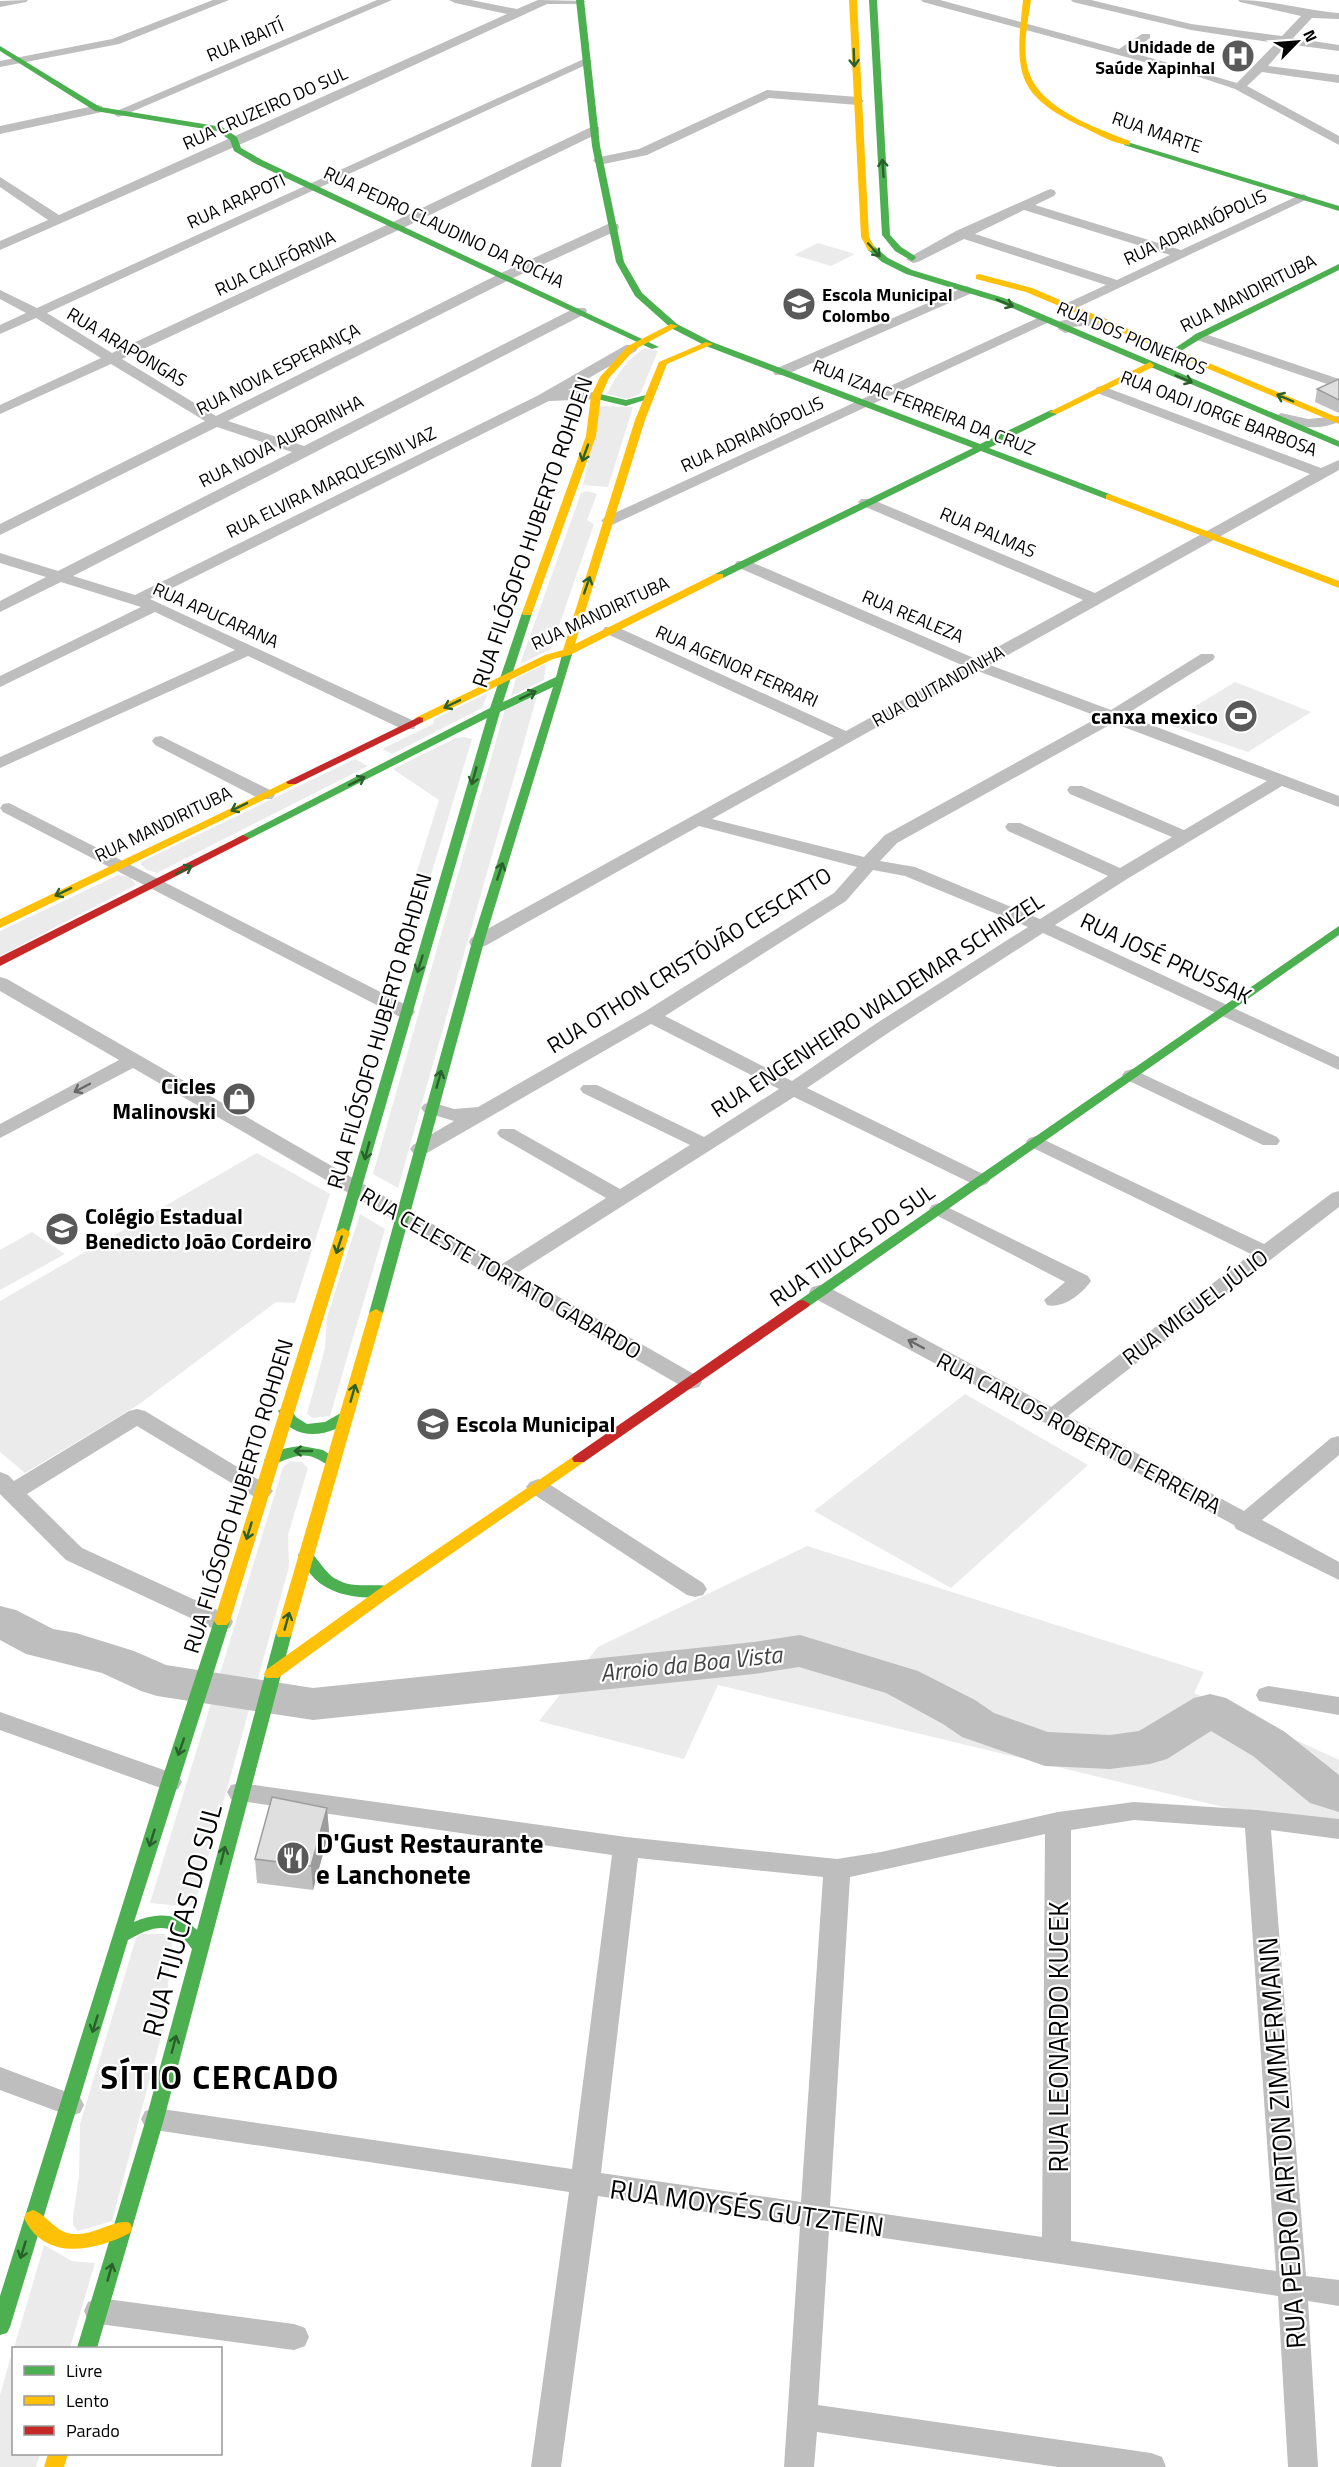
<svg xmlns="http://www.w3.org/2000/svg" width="1339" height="2467" font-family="'Titillium Web',sans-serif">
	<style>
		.green { fill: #ebebeb }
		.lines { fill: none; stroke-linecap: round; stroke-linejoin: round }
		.river { fill: #bebebe; fill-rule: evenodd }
		.street { fill: #bebebe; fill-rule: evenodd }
		.fast { fill: #4caf50; fill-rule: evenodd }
		.slow { fill: #ffc107; fill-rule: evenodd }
		.jam { fill: #c62828; fill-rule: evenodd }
		.wall { fill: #c0c0c0 }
		.shaded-wall { fill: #9c9c9c }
		.building { fill: #dfdfdf; stroke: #9c9c9c; stroke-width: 1.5 }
		.oneway { stroke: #2a602c }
		.oneway2 { stroke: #686868 }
		.labels { text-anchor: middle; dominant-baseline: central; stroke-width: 4.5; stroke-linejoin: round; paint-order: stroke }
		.far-street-label { font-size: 18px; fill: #000; stroke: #fff }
		.far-poi-label { font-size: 18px; font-weight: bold; fill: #000; stroke: #fff; text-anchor: end }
		.street-label { font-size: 22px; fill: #000; stroke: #fff }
		.poi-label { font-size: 22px; font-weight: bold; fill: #000; stroke: #fff; text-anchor: end }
		.water-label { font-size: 24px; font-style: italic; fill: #434343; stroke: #fff }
		.near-poi-label { font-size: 27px; font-weight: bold; fill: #000; stroke: #fff; text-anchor: start }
		.near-street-label { font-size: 27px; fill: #000; stroke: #fff }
		.near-district-label { font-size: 33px; font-weight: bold; letter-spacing: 1.5px; fill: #000; stroke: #fff }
	</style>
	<rect width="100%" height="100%" fill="#fff"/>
	<path class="green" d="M818 243 855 254 831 266 794 255Z
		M645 348 658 351 640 394 627 399 607 394C617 374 627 359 645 348Z
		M600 406 633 407 608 487 583 485Z
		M587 491 597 494 587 520 594 524 551 649 520 664 581 493Z
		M546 664 544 680 511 696 516 678Z
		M1235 682 1311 712 1248 752 1166 724Z
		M488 693 482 708 392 754 384 750V748L433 724 434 719Z
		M537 696 398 1188 373 1174 505 709Z
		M464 737 472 739 431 875 416 874 439 800 393 769 456 738Z
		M355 759 368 766 157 873 147 870 141 865V862Z
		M118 875 130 877 136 885 0 956V931Z
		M257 1153 330 1194 295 1303 276 1302 138 1405 25 1473 0 1452V1301Z
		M360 1214 385 1229 330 1416 313 1418 307 1414 325 1348 327 1317Z
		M32 1232 65 1254 0 1290V1250Z
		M965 1394 1088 1465 951 1588 814 1511Z
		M291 1461 302 1462 308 1468 288 1535 289 1567 194 1907 150 1903 283 1467Z
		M807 1546 1204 1672 1194 1693 1339 1760V1835L718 1685 684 1759 539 1721 598 1647Z
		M141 1934H164L172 1943 164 2026 112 2221 78 2231 73 2225V2217L79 2176 80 2124 136 1938Z
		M44 2245 72 2261 95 2263 70 2348H14Z
		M13 2349 14 2454H40L36 2467H0V2395Z"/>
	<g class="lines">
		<path class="river" d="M0 1606 16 1610 53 1629 76 1633 134 1651 166 1665 313 1688 754 1642 800 1635 918 1671 975 1700 994 1713 1048 1732 1110 1735 1139 1731 1194 1698 1210 1694 1226 1698 1285 1732 1339 1775V1812L1310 1803 1253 1756 1211 1731 1167 1759 1150 1764 1110 1769 1045 1766 962 1737 943 1724 886 1693 799 1667 754 1674 313 1720 157 1696 141 1691 102 1673 26 1654 0 1640Z"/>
		<path class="street" d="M28 0 26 2 0 7V1Z
			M213 0H229L119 44 0 67V61L112 39Z
			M377 0H392L122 116 118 117 112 113Z
			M449 0H471L517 9 538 0 586 1 580 4H547L264 134 0 250V241L48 220 0 187V177L59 215 507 14 455 3Z
			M921 0H940L1119 49 1142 34H1150V38L1130 52 1237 83 1276 43 1191 30 1073 2 1071 0H1091L1191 24 1282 36 1301 16 1240 2 1238 0C1272 0 1305 10 1339 13V19L1312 18 1293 38 1339 45V51L1287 44 1268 66 1339 75V83L1262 72 1247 86 1339 136V145L1235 89 1196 76 923 2Z
			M586 58 592 61 590 63 47 313 112 353 393 222 591 127H599V133L403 228 122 359 216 416 501 273 608 224H618L619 227 618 230 511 279 228 421 304 446 575 308H585L587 311 585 314 73 576 135 595 537 396 626 345H636L638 348 636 351 568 390 601 393 603 396 601 399 549 401 150 599 414 721 416 725 414 729H402L248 656 0 768V757L235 650 155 612 0 687V676L141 607 61 582 0 612V601L46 577 0 563V553L58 571 292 452 217 427 0 535V524L205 421 111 364 0 414V405L101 358 36 318 0 334V325L26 313 0 299V290L37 308Z
			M767 90 858 97 864 101 858 105 769 98 647 155 599 165 593 161 595 158 639 149Z
			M98 105 102 106V112L0 134V126Z
			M1050 189 1054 190 1056 193 1054 196 1035 205 1181 250 1300 195 1304 194 1310 198 1070 311 1063 307 1065 304 1106 285 964 239 918 262 913 263 906 259 956 231ZM1024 210 1170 255 1117 280 975 234Z
			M967 286 974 290 972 293 785 375H775L773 372 775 369Z
			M1042 316 1047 317 1049 320 1047 323 614 524 609 526 601 521 604 518Z
			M1086 316 1103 317 1110 321C1102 328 1083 325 1072 327L1070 332 1065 333 1058 329 1060 321Z
			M1199 332 1339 379V388L1194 339 1192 336Z
			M1102 386 1321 468 1339 460V470L990 665 1111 710 1201 654H1213L1215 657 1213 660 1125 715 1339 796V807L1282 786 1127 879 1055 925 1339 1057V1070L1043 933 891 1031 807 1088 987 1176 990 1180 987 1184 980 1186 973 1184 794 1097 517 1273 699 1377 702 1382 699 1387 691 1389 683 1387 133 1068 0 1138V1124L119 1060 0 991V977L7 979 502 1264 606 1198 500 1137 497 1133 500 1129H514L620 1189 690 1145 583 1093 580 1089 583 1085H597L704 1137 779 1089 651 1024 427 1153H413L410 1149 413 1145 454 1121 424 1112 421 1108 424 1104 431 1102 454 1109 478 1107 644 1012 834 893 857 867 699 826 485 946H471L469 942 471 938 834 738 605 633 603 630 605 627H617L846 731 964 666 737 567 735 564 737 561H749L976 659 1083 600 861 505 858 502 861 499H871L1095 593 1310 474 1097 393 1095 390 1097 387ZM978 671 1099 717 885 835 864 857 712 819ZM1113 723 1267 781 1184 830 1082 786H1070L1067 790 1070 794 1172 837 1120 868 1020 823H1008L1005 827 1008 831 1108 876 1040 919 915 867 880 861 897 843ZM873 870 905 876 1028 927 877 1023 792 1081 665 1016 846 901Z
			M1281 413 1308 419 1339 416V422C1317 431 1298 427 1276 420L1274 417Z
			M161 736 272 791 275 795 272 799H260L155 745 152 741 155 737Z
			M9 803 412 1008 415 1012 412 1016H398L3 812 0 808 3 804Z
			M1132 1069 1277 1137 1280 1141 1277 1145H1263L1125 1079 1122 1075 1125 1071Z
			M1036 1136 1264 1244 1332 1193 1339 1191V1207L1068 1416 1244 1511 1331 1438 1339 1436V1455L1262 1520 1339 1562V1580L1236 1529 1234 1525 812 1297 809 1292 812 1287 820 1285 828 1287 1051 1407 1251 1254 1029 1146 1026 1142 1029 1138Z
			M939 1203 1088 1276 1091 1281C1082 1294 1063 1309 1047 1305L1044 1300 1065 1282 932 1213 929 1209 932 1205Z
			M137 1409 145 1411 269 1486 273 1491 269 1496 261 1499 253 1496 137 1426 27 1494 82 1548 230 1616 233 1622 230 1628 221 1630 212 1628 66 1560 0 1494V1472L8 1475 14 1481 129 1411Z
			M538 1479 546 1482 703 1583 707 1589 703 1595 695 1597 687 1595 530 1492 526 1487 530 1482Z
			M1268 1686 1339 1697V1715L1259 1701 1256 1695 1259 1689Z
			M0 1712 178 1775 182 1782 178 1789 169 1791 0 1730Z
			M240 1783 626 1837 837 1859 881 1852 1058 1812 1134 1802 1257 1810 1339 1819V1839L1271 1830 1306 2276 1339 2280V2306L1308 2301 1318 2467H1288L1278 2296 829 2230 818 2405 1151 2453 1162 2457 1166 2467H1058L817 2432 814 2467H784L800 2226 598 2196 561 2467H531L569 2192 155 2130 145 2127 141 2119 145 2111 155 2108 572 2169 612 1855 240 1801 231 1799 227 1792 231 1785ZM1134 1820 1245 1828 1276 2271 1071 2241V1830ZM1045 1834 1042 2237 830 2206 850 1877ZM638 1858 823 1877 801 2202 601 2173Z
			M0 2067 80 2097 84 2105 80 2113 70 2116 0 2090Z
			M99 2298 294 2324 305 2328 309 2337 305 2346 294 2350 99 2324 88 2320 84 2311 88 2302Z"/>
		<path class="fast" d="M576 0H584L600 146 624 262 642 293 677 324 712 342 980 444 1051 410H1057V414L989 448 1112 495V499H1106L981 451 723 578H715V574L973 448 706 346 671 328 635 296 616 262 592 146Z
			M869 0H877L890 235 901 247 915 256 916 258 912 261 895 251 882 235Z
			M0 46 100 107 222 127 237 137 241 148 262 160 659 347 652 349 256 164 234 151 230 140 217 131 95 111 0 51Z
			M1124 141 1339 206V211L1124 145Z
			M868 246H874L888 258 912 270 1004 298 1339 441V447L998 302 906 274 882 262 868 250Z
			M1339 264V270L1202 338 1176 354 1169 352 1196 334Z
			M596 393 626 400 646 395 651 398 626 406 593 398 591 396Z
			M527 610 532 613 503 702 556 677 563 651 568 648 573 651 484 942 383 1313 376 1317 369 1313 472 942 553 687 500 712 348 1235H338L336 1232 487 718 247 840 243 841 237 838 490 708 522 613Z
			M1339 926V935L808 1307H798L796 1304 798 1301Z
			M285 1406 290 1408 296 1417 307 1424 325 1422 346 1410 353 1415C341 1432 311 1440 293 1429 285 1425 282 1418 278 1411Z
			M302 1446 323 1450 340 1462 333 1467C326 1465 321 1460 315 1458 299 1451 286 1461 271 1465L264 1460C272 1450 289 1447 302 1446Z
			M306 1550C316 1553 324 1573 336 1579 354 1590 374 1582 392 1587L395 1591 392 1595C369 1601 333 1597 315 1579 308 1572 303 1563 298 1555L301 1551Z
			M222 1616 227 1617 230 1621 134 1922C156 1912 179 1913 197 1930L276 1633 278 1629H290L292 1633 164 2119 97 2348H77L146 2119 192 1949C173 1920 154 1925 128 1940L10 2327 7 2333 0 2335V2296L161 1782 214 1621 217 1617Z"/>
		<path class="slow" d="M849 0H857L869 237 875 248 871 251 868 250 861 237Z
			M1023 0H1031C1028 22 1022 47 1028 69 1038 108 1096 128 1130 141V145C1116 145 1099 135 1087 129 1014 96 1015 73 1023 0Z
			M979 274 1032 288 1339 418V424L1026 292 976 279V275Z
			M671 324 678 326 634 350 609 378 601 396 596 436 532 613 531 615H523L522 613 586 436 591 396 600 377 628 346Z
			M706 342 713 344 667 364 645 420 575 644 715 574H723V578L570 655 553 659 423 722H415V718L545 655 563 650 635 420 659 362Z
			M1150 362 1154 365 1153 367 1057 414 1049 412Z
			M1109 494 1339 581V588L1106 499V495Z
			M292 779 296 780V784L0 928V919Z
			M343 1228 350 1232 230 1621 227 1625H217L214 1621 336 1232Z
			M376 1309 383 1313 292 1633 290 1637H278L276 1633 369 1313Z
			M579 1454 586 1459 584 1462 392 1595 278 1678H266L264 1674 266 1670 382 1587 574 1456Z
			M33 2210C49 2216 55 2233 74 2234 94 2236 116 2218 130 2223L132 2228 130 2233C95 2251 45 2262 24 2218L26 2213Z
			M48 2454H68L64 2467H44Z"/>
		<path class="jam" d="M419 717 423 718V722L296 784H288L286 782Z
			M243 835 249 838 247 840 0 966V957Z
			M803 1300 810 1304 808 1307 584 1462H574L572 1459 574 1456 798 1301Z"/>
	</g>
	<path class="wall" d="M1339 379V413L1315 402 1317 389Z
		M327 1808 329 1832 313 1890 257 1883 255 1859Z"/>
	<path class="shaded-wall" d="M327 1808 329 1832 313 1890 311 1866Z"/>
	<path class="building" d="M1339 379V400L1317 389Z
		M272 1797 327 1808 311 1866 255 1859Z"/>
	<defs><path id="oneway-shaft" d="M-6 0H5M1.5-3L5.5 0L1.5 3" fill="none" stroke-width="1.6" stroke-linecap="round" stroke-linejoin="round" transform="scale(1.5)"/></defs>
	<g class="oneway">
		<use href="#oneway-shaft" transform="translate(854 58) rotate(88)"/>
		<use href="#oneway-shaft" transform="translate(883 168) rotate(-94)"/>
		<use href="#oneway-shaft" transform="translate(874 250) rotate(48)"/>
		<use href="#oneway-shaft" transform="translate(1005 303) rotate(23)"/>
		<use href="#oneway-shaft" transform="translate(1184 379) rotate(23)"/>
		<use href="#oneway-shaft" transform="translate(1285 398) rotate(-157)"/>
		<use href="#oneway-shaft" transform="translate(585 453) rotate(110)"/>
		<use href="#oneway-shaft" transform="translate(587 585) rotate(-71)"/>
		<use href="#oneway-shaft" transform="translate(528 695) rotate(-25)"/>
		<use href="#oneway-shaft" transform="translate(452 704) rotate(154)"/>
		<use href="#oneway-shaft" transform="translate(474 776) rotate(106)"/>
		<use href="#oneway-shaft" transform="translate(357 781) rotate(-27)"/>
		<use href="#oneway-shaft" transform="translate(239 807) rotate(154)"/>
		<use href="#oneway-shaft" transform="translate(184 870) rotate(-27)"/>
		<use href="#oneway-shaft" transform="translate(500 871) rotate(-72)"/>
		<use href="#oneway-shaft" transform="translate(63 892) rotate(154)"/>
		<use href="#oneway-shaft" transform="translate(420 964) rotate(107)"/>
		<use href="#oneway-shaft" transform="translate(439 1079) rotate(-74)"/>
		<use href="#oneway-shaft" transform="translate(367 1151) rotate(105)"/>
		<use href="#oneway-shaft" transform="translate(339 1245) rotate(108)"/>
		<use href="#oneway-shaft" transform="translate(353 1393) rotate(-74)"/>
		<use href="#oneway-shaft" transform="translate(303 1451) rotate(-180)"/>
		<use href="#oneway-shaft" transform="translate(249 1531) rotate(107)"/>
		<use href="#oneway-shaft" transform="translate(287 1621) rotate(-74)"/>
		<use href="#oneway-shaft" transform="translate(181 1747) rotate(109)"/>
		<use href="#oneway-shaft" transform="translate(152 1838) rotate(107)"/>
		<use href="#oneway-shaft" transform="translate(223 1855) rotate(-76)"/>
		<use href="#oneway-shaft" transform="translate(95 2024) rotate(107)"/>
		<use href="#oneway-shaft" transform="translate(174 2044) rotate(-75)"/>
		<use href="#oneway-shaft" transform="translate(23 2250) rotate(107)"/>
		<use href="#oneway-shaft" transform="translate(110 2272) rotate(-74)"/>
	</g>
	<g class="oneway2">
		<use href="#oneway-shaft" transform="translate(82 1088) rotate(152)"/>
		<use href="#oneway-shaft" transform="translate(916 1344) rotate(-152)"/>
	</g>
	<defs>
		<symbol id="hospital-disc" viewBox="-11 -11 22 22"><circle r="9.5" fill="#595959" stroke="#fff"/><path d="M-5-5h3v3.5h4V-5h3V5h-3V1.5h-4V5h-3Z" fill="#fff"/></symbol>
		<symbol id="school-disc" viewBox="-11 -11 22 22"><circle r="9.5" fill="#595959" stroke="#fff"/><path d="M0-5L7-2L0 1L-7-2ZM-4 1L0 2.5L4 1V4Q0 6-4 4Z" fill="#fff"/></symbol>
		<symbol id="stadium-disc" viewBox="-11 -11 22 22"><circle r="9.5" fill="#595959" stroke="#fff"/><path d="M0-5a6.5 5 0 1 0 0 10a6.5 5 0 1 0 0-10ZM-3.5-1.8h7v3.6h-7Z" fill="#fff"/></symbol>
		<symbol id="shop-disc" viewBox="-11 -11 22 22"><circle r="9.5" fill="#595959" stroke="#fff"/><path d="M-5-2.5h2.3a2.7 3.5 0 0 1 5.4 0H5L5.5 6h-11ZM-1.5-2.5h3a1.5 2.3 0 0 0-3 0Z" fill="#fff"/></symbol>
		<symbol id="restaurant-disc" viewBox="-11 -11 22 22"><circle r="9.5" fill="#595959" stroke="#fff"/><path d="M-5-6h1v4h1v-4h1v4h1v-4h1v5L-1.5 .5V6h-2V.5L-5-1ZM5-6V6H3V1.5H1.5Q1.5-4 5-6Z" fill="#fff"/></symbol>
	</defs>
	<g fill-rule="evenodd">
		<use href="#hospital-disc" x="1219" y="37" width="38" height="38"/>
		<use href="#school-disc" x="780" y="285" width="38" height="38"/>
		<use href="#stadium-disc" x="1222" y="697" width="38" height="38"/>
		<use href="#shop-disc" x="220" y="1080" width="38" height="38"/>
		<use href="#school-disc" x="43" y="1210" width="38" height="38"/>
		<use href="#school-disc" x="414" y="1405" width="38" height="38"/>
		<use href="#restaurant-disc" x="274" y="1839" width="38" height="38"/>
	</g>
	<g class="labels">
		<g class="far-street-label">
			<text transform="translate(245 40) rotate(-23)">RUA IBAITÍ</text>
			<text transform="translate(265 108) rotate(-24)">RUA CRUZEIRO DO SUL</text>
			<text transform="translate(1157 132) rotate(19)">RUA MARTE</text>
			<text transform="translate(236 201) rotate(-25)">RUA ARAPOTI</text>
			<text transform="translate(444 227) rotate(25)">RUA PEDRO CLAUDINO DA ROCHA</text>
			<text transform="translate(1195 227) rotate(-25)">RUA ADRIANÓPOLIS</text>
			<text transform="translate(275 263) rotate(-25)">RUA CALIFÓRNIA</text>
			<text transform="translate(1248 293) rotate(-27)">RUA MANDIRITUBA</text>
			<text transform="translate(1132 338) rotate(23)">RUA DOS PIONEIROS</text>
			<text transform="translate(127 347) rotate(31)">RUA ARAPONGAS</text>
			<text transform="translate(278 369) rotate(-27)">RUA NOVA ESPERANÇA</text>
			<text transform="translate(924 407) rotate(21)">RUA IZAAC FERREIRA DA CRUZ</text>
			<text transform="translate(1219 413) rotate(21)">RUA OADI JORGE BARBOSA</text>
			<text transform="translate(752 434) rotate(-25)">RUA ADRIANÓPOLIS</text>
			<text transform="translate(281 441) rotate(-27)">RUA NOVA AURORINHA</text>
			<text transform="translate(331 482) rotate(-26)">RUA ELVIRA MARQUESINI VAZ</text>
			<text transform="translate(988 532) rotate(23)">RUA PALMAS</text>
			<text transform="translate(600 613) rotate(-25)">RUA MANDIRITUBA</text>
			<text transform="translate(216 615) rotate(24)">RUA APUCARANA</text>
			<text transform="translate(913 616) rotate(23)">RUA REALEZA</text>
			<text transform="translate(737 666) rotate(24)">RUA AGENOR FERRARI</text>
			<text transform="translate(938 686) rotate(-29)">RUA QUITANDINHA</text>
			<text transform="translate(163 824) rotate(-26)">RUA MANDIRITUBA</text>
		</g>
		<g class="far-poi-label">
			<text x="1215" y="46">Unidade de<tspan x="1215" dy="21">Saúde Xapinhal</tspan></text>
			<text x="822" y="294" text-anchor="start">Escola Municipal<tspan x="822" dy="21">Colombo</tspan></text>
		</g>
		<g class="street-label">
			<text transform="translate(532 532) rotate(-71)">RUA FILÓSOFO HUBERTO ROHDEN</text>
			<text transform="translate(1166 958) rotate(25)">RUA JOSÉ PRUSSAK</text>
			<text transform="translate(689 960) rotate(-32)">RUA OTHON CRISTÓVÃO CESCATTO</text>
			<text transform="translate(877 1005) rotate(-33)">RUA ENGENHEIRO WALDEMAR SCHINZEL</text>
			<text transform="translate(379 1031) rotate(-74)">RUA FILÓSOFO HUBERTO ROHDEN</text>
			<text transform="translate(852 1245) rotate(-35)">RUA TIJUCAS DO SUL</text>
			<text transform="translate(501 1273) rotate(30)">RUA CELESTE TORTATO GABARDO</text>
			<text transform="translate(1195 1307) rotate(-37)">RUA MIGUEL JÚLIO</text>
			<text transform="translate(1079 1433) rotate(28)">RUA CARLOS ROBERTO FERREIRA</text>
			<text transform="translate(238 1496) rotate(-73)">RUA FILÓSOFO HUBERTO ROHDEN</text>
		</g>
		<g class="poi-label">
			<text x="1218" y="716">canxa mexico</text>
			<text x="216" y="1086">Cicles<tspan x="216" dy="25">Malinovski</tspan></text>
			<text x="85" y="1216" text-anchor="start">Colégio Estadual<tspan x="85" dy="25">Benedicto João Cordeiro</tspan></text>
			<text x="456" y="1424" text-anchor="start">Escola Municipal</text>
		</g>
		<g class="water-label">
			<text transform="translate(691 1663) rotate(-6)">Arroio da Boa Vista</text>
		</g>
		<g class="near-poi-label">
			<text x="316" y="1842">D'Gust Restaurante<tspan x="316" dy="31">e Lanchonete</tspan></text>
		</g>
		<g class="near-street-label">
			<text transform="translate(181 1920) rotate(-75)">RUA TIJUCAS DO SUL</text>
			<text transform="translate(1057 2037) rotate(-90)">RUA LEONARDO KUCEK</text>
			<text transform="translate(1281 2143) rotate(-94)">RUA PEDRO AIRTON ZIMMERMANN</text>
			<text transform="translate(747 2207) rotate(8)">RUA MOYSÉS GUTZTEIN</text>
		</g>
		<g class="near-district-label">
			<text x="220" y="2077">SÍTIO CERCADO</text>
		</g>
	</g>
	<rect x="12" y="2347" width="210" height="108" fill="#ffffff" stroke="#999999" stroke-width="1.5"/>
	<rect x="24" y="2366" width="30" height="9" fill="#4caf50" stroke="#999999" stroke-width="1.5"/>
	<text x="66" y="2377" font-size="18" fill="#000000">Livre</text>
	<rect x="24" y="2396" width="30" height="9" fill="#ffc107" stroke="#999999" stroke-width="1.5"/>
	<text x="66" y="2407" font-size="18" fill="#000000">Lento</text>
	<rect x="24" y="2426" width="30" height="9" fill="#c62828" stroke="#999999" stroke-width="1.5"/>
	<text x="66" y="2437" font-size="18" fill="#000000">Parado</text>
	<g transform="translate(1297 42) rotate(65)" stroke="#ffffff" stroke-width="4.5" paint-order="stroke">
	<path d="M0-4.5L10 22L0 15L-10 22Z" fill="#000000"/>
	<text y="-9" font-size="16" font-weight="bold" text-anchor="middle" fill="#000000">N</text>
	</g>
</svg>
